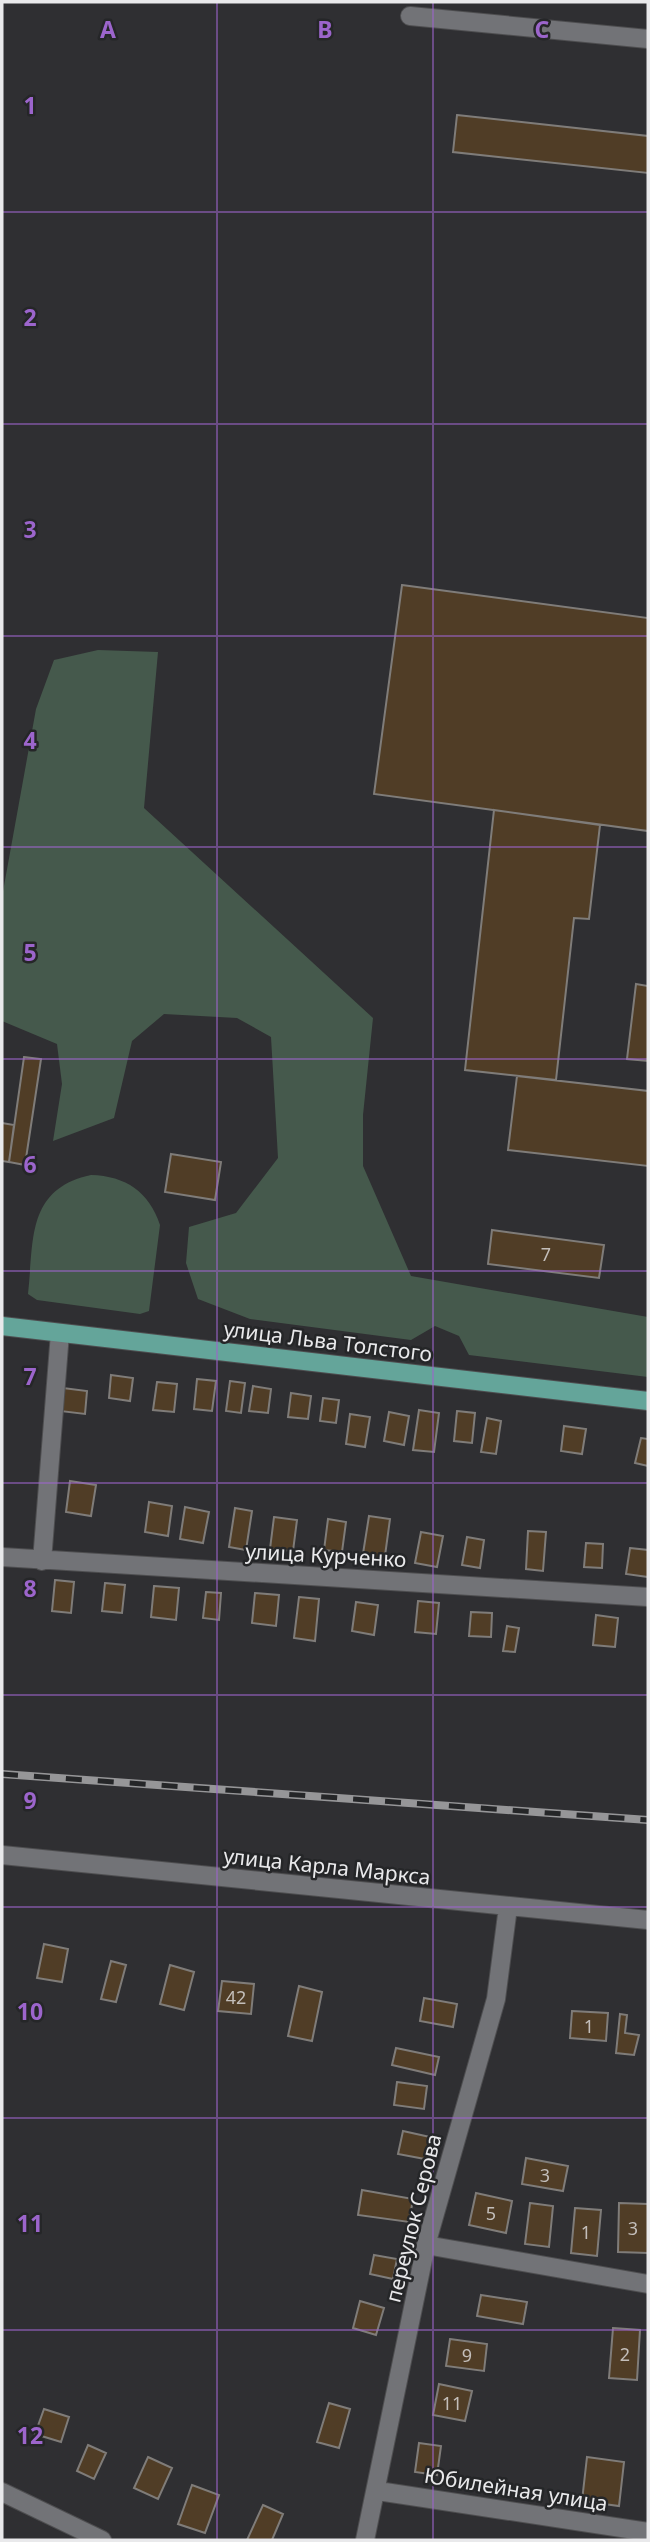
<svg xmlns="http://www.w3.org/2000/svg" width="650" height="2542" font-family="'Noto Sans',sans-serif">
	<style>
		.green { fill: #45594c }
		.building { fill: #503d26; stroke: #7f7c79; stroke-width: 2 }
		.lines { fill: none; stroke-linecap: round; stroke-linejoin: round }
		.minor-casing { stroke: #4e4e50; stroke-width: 20 }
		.major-casing { stroke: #4e4e50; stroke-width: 20 }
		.minor { stroke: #727377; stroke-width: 18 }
		.major { stroke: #64a59a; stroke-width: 18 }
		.rail-casing { stroke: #969698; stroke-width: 8 }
		.rail { stroke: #252628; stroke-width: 5; stroke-dasharray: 16; stroke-linecap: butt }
		.grid { fill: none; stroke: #9c65cc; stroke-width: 2; stroke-opacity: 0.55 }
		.labels { text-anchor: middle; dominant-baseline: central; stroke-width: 5; stroke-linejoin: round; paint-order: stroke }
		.number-label { font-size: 18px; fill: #c3beba }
		.street-label { font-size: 21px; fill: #e9e9eb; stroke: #252628 }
		.grid-label { font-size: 23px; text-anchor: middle; font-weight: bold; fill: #9c65cc; stroke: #252628; stroke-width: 5; stroke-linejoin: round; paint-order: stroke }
	</style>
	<rect width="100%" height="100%" fill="#2f2f32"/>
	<path class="green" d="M98 650 158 652 144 808 373 1018 363 1115V1166L411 1276 648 1317V1377L469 1355 459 1336 435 1326 411 1340 250 1319 198 1299 186 1263 189 1227 236 1213 278 1158 271 1037 237 1018 164 1014 132 1041 114 1118 53 1141 62 1084 57 1044 2 1021V897L36 709 54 660Z
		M91 1175C126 1176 149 1192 160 1225L149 1311 140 1314 37 1300 28 1294C34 1241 26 1189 91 1175Z"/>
	<path class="building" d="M457 115 648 136V173L453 152Z
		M402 585 648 618V831L374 794Z
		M494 810 600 825 589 919 574 918 556 1080 465 1070Z
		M636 984 648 986V1061L627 1059Z
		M24 1057 41 1059 25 1165 9 1162Z
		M517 1076 648 1091V1166L508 1150Z
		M2 1123 14 1125 9 1162 2 1161Z
		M171 1154 221 1162 215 1200 165 1192Z
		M492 1230 604 1245 599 1278 488 1264Z
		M111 1375 133 1378 130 1401 109 1398Z
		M197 1379 216 1381 212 1411 194 1409Z
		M230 1381 245 1383 241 1413 226 1411Z
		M157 1382 177 1384 174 1412 153 1410Z
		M253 1386 271 1389 268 1413 249 1411Z
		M63 1388 87 1391 85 1414 60 1411Z
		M291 1393 311 1396 308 1419 288 1417Z
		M323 1398 339 1400 336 1423 320 1421Z
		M419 1410 439 1413 434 1452 413 1450Z
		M457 1411 475 1413 472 1443 454 1441Z
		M389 1412 409 1416 404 1445 384 1441Z
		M350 1414 370 1417 365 1447 346 1444Z
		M487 1418 501 1421 496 1454 481 1452Z
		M564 1426 586 1429 582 1454 561 1451Z
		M641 1438 648 1439V1466L635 1463Z
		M70 1481 96 1485 91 1516 66 1512Z
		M149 1502 172 1506 168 1536 145 1532Z
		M185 1507 209 1512 203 1543 180 1539Z
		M235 1508 252 1511 246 1550 229 1547Z
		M369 1516 390 1519 384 1563 362 1560Z
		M274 1517 297 1520 293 1551 270 1549Z
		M328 1519 346 1522 342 1552 324 1550Z
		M528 1531 546 1532 543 1571 526 1569Z
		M421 1532 443 1536 437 1567 415 1563Z
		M467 1537 484 1540 480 1568 462 1565Z
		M586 1543 603 1544 602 1568 584 1567Z
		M630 1548 648 1550V1577L626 1574Z
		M55 1580 74 1582 71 1613 52 1611Z
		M105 1583 125 1585 122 1613 102 1611Z
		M154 1586 179 1588 176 1620 151 1617Z
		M206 1592 221 1593 219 1620 203 1618Z
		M255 1593 279 1595 276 1626 252 1623Z
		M299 1597 319 1599 315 1641 294 1638Z
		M418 1601 439 1603 436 1634 415 1632Z
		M356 1602 378 1605 374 1635 352 1631Z
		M471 1612 492 1613 491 1637 469 1636Z
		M596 1615 618 1618 615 1647 593 1645Z
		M507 1626 519 1628 515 1652 503 1651Z
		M44 1944 68 1949 62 1982 37 1978Z
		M111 1961 126 1965 116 2002 101 1999Z
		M170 1965 194 1972 184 2010 160 2004Z
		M222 1981 254 1984 251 2014 218 2011Z
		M299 1986 322 1992 312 2041 288 2036Z
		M424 1998 457 2004 453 2027 420 2021Z
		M572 2011 608 2013 606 2041 570 2038Z
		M620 2014 627 2015 625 2033 639 2035 634 2055 616 2053Z
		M396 2048 439 2057 435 2075 392 2065Z
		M397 2082 427 2086 424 2109 394 2105Z
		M403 2131 430 2137 425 2159 398 2154Z
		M526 2158 568 2166 563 2191 522 2184Z
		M362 2190 413 2199 409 2222 358 2215Z
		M476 2193 512 2201 506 2233 469 2225Z
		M530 2203 553 2206 549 2247 525 2244Z
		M619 2203 648 2204V2253L618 2252Z
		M575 2208 601 2210 597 2256 571 2253Z
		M374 2255 397 2259 393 2279 370 2274Z
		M481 2295 527 2302 523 2324 477 2316Z
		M360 2301 384 2308 376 2335 353 2328Z
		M613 2328 640 2330 637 2380 609 2378Z
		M450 2339 487 2344 484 2371 446 2366Z
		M439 2384 472 2391 465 2421 433 2415Z
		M329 2403 350 2409 339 2448 317 2442Z
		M44 2409 69 2417 61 2442 35 2434Z
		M419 2443 441 2446 437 2475 415 2472Z
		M88 2445 106 2453 94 2479 77 2471Z
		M148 2457 172 2468 158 2499 134 2488Z
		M587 2457 624 2462 619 2506 582 2501Z
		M192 2485 219 2495 205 2533 178 2524Z
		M263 2505 283 2514 272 2540H247Z"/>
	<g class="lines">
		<defs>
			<path id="minor" d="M410 16 648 39
				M2 1557 648 1597
				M42 1561 60 1333
				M2 1855 648 1920
				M426 2245 648 2284
				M378 2491 648 2532
				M2 2492 102 2540
				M365 2540 426 2245 496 1999 508 1907"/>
			<path id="major" d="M2 1326 648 1401"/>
		</defs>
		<use href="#minor" class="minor-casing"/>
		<use href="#major" class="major-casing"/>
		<use href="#minor" class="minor"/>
		<use href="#major" class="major"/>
		<defs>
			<path id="rail" d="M2 1774 648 1820"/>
		</defs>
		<use href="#rail" class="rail-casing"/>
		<use href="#rail" class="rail"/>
	</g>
	<path class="grid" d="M217 2V2540M433 2V2540M2 212H648M2 424H648M2 636H648M2 847H648M2 1059H648M2 1271H648M2 1483H648M2 1695H648M2 1907H648M2 2118H648M2 2330H648"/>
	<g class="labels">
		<g class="number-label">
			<text x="546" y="1254">7</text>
			<text x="236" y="1997">42</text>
			<text x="589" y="2026">1</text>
			<text x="545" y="2175">3</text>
			<text x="491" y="2213">5</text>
			<text x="633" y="2228">3</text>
			<text x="586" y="2232">1</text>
			<text x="625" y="2354">2</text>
			<text x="467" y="2355">9</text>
			<text x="452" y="2403">11</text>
		</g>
		<g class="street-label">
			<text transform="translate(328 1341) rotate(7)">улица Льва Толстого</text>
			<text transform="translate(326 1555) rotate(3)">улица Курченко</text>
			<text transform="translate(327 1866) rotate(6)">улица Карла Маркса</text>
			<text transform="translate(413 2218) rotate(-76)">переулок Серова</text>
			<text transform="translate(516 2489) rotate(9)">Юбилейная улица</text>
		</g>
	</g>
	<g class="grid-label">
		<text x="108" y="38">A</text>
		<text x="325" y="38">B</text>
		<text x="542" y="38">C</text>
		<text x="30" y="114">1</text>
		<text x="30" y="326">2</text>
		<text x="30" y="538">3</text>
		<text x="30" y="749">4</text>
		<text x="30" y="961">5</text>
		<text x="30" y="1173">6</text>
		<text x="30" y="1385">7</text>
		<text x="30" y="1597">8</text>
		<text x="30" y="1809">9</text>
		<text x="30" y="2020">10</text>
		<text x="30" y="2232">11</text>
		<text x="30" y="2444">12</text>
	</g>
	<rect width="650" height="2542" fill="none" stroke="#e9e9eb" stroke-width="7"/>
</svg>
